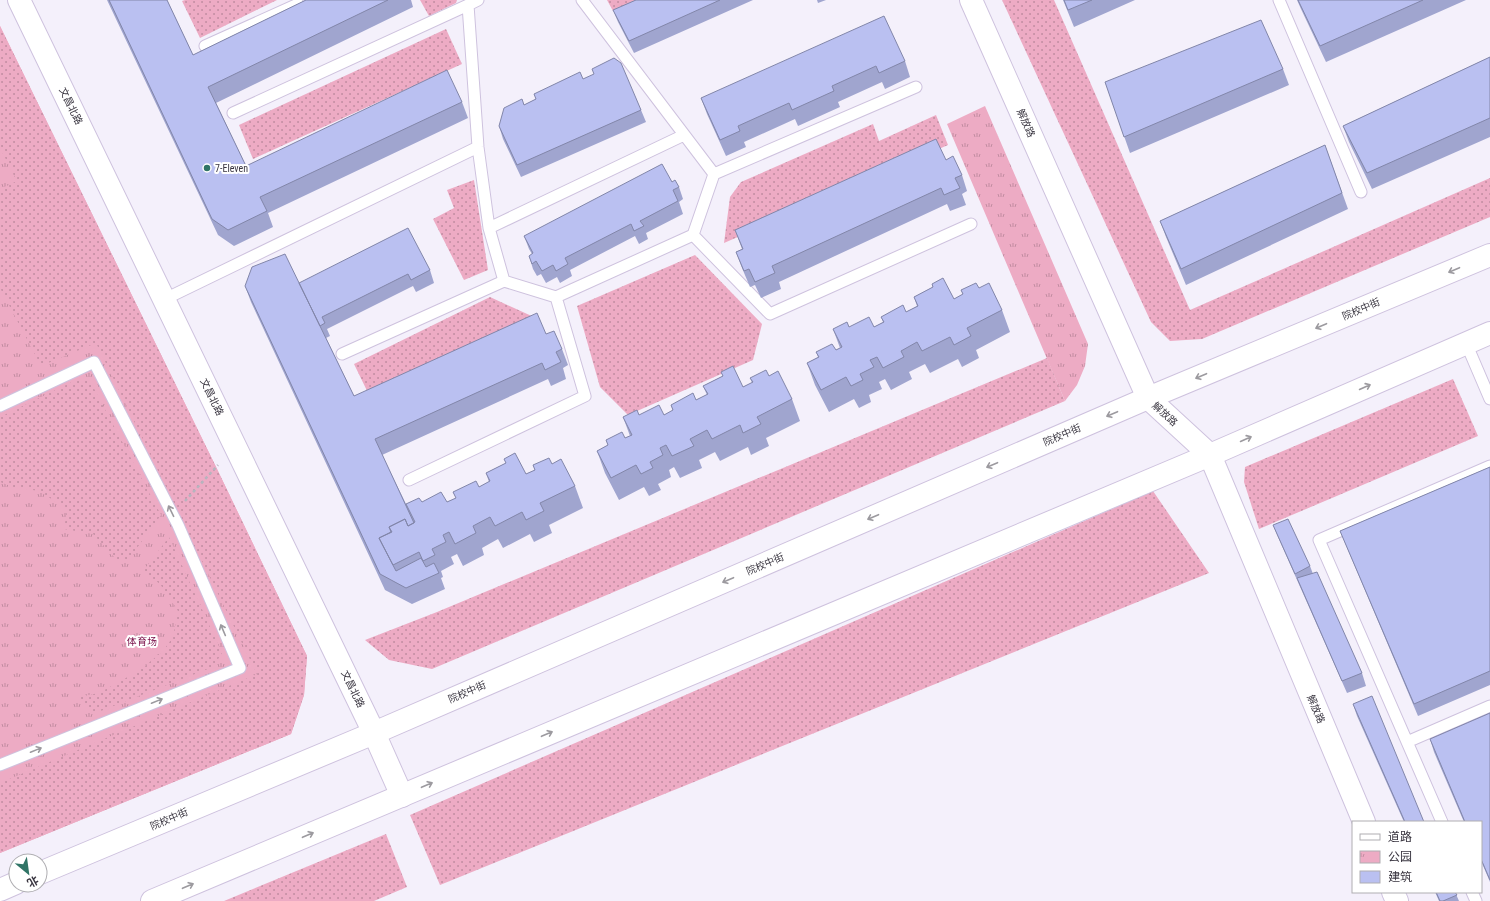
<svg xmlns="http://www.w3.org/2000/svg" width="1490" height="901" font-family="'Roboto Condensed','Noto Sans SC',sans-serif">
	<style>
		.park { fill: url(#park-tufts) }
		.garden { fill: url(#garden-dots) }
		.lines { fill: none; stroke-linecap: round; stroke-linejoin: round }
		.service-casing { stroke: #cec2de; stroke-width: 13 }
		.minor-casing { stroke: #cec2de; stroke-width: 24 }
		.tertiary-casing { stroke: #cec2de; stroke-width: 24 }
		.secondary-casing { stroke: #cec2de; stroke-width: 24 }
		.path { stroke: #b7b3be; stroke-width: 2.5; stroke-dasharray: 3 3; stroke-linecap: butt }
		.service { stroke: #fff; stroke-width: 11 }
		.minor { stroke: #fff; stroke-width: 22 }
		.tertiary { stroke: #fff; stroke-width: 22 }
		.secondary { stroke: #fff; stroke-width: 22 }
		.wall { fill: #a0a5cf }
		.building { fill: #bac0f1; stroke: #8286a9 }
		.oneway { stroke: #9c9a9f }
		.poi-dot { fill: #307466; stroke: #fff; stroke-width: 1.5 }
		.labels { text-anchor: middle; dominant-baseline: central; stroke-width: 4; stroke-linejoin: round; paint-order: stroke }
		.street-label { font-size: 10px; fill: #38343f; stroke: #fff }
		.poi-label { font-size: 10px; fill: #38343f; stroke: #fff; text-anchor: start }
		.park-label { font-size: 10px; fill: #760a45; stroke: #fff }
	</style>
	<defs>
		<pattern id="park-tufts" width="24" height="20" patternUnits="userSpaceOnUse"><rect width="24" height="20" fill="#edabc4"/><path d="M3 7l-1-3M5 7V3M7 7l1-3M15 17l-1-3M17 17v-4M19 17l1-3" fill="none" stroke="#c18ca1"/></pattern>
		<pattern id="garden-dots" width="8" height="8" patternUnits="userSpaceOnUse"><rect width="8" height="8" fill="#edabc4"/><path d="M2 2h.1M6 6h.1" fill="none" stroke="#c18ca1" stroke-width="1.8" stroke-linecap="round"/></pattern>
	</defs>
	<rect width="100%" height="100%" fill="#f4f0fb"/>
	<path class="park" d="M0 26 217 469 307 656 304 695 291 734 0 853Z
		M985 106 1088 344 1085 366 1077 385 1065 401 947 124Z"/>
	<path class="garden" d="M185 0H277L200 38 182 1Z
		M420 0H457L456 3 429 16Z
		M607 0H638L613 11Z
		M1002 0H1054L1190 310 1490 178V217L1202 339 1170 341 1151 322Z
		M0 26 217 469 307 656 304 695 291 734 0 853V783L257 674 96 343 41 366 0 288V189L17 181 0 148Z
		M446 29 462 64 253 159 239 125Z
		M936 115 948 145 724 243 730 197 741 182 873 124 879 141Z
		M474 180 488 270 464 280 433 219 454 208 447 190Z
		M695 255 762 324 753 360 628 415 600 387 577 306Z
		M490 297 536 318 371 399 354 364Z
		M1047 358 1065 401 432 669 389 660 365 640 437 612Z
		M1453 379 1478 436 1259 529 1244 482 1245 467Z
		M76 380 90 381 161 515 129 559H116L93 534 64 529 67 509 39 491 13 487 0 482V417Z
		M1153 491 1209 573 440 885 410 815Z
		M169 537 222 653 213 667 93 714 78 697 99 693 140 670 163 651 173 637 178 611 160 584 143 571Z
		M386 834 407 887 374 901H224Z"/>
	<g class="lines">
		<defs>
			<path id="service" d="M478 0 468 5 478 147 489 228 504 281 556 297 693 235 714 174 582 0
				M1279 0 1361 192
				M205 46 298 4
				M233 113 468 5
				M714 174 916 87
				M489 228 684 135
				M693 235 770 314 971 224
				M165 299 478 147
				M1466 343 1490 399
				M342 354 504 281
				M0 406 94 362 178 525 240 668 0 765
				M409 480 585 396 556 297
				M1407 742 1490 706
				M1442 822 1319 540 1490 466
				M1472 892 1476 901"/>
			<path id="minor" d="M1210 455 1364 822
				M1393 892 1397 901"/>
			<path id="tertiary" d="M19 0 374 733 402 796
				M971 0 1148 398 1210 455"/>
			<path id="secondary" d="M40 873 374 733 1148 398 1490 255
				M0 890 16 883
				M152 901 1210 455 1490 333"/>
		</defs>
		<use href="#service" class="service-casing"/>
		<use href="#minor" class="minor-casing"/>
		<use href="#tertiary" class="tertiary-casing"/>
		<use href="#secondary" class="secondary-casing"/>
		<path class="path" d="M185 501 218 465"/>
		<use href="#service" class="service"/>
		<use href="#minor" class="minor"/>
		<use href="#tertiary" class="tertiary"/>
		<use href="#secondary" class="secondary"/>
	</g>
	<path class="wall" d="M107 0H167L193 55 306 0H411L413 7 216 103 246 166 462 102 468 118 268 213 273 227 234 246 218 235Z
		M636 0H753L634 53 618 22 613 10Z
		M817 0H826L818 3Z
		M1063 0H1135L1074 27Z
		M1297 0H1466L1326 62 1301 9Z
		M1490 57V137L1372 189 1349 142 1343 126Z
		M905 61 910 77 885 89 882 82 838 102 840 107 798 126 795 119 744 142 746 147 726 156 707 114 701 98Z
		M1283 69 1289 85 1130 153 1105 82Z
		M583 79 641 110 646 122 521 177 503 139 499 126 524 105 536 99 534 94Z
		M1325 145 1348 209 1186 285 1166 237 1160 221Z
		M946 160 962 175 967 191 962 194 966 205 950 211 947 204 779 282 781 289 761 298 755 285 750 287 742 268 736 252 742 249 735 230Z
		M679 187 683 199 679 202 683 214 646 233 648 239 639 244 635 236 570 270 572 276 560 283 557 277 546 283 541 274 537 276 533 269 529 256 532 254 529 249 524 236Z
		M430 270 434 283 416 292 413 286 327 329 330 336 326 338 354 396 546 334 562 349 568 365 563 368 566 379 551 386 548 379 382 455 406 504 422 502H447L456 498 453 492 479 487 489 482 486 473 506 463 504 459 526 474 535 470 533 465 552 464 575 486 583 508 549 525 552 533 534 542 530 534 503 548 498 539 482 548 484 555 463 566 457 554 451 557 454 564 441 571 443 577 441 578 445 589 412 604 385 590 251 302 245 286 299 283Z
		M932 284 954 299 963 295 961 290 979 288 1002 310 1010 332 976 350 979 358 962 367 958 359 930 373 925 364 909 372 912 379 891 390 885 379 879 382 882 389 869 395 871 402 859 408 854 399 829 412 815 385 807 363 818 357 816 352 836 350 840 348 833 329 849 327H874L883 322 881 317 906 312 917 306 914 297 933 287Z
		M721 372 743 387 752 383 750 378 769 376 792 399 800 421 766 438 769 446 751 455 748 447 720 461 715 452 699 460 702 468 680 478 674 467 669 470 671 477 658 484 661 490 649 496 644 487 619 500 605 473 597 451 608 445 606 440 625 438 630 436 623 417 639 415H664L673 411 671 405 696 400 707 395 703 386 723 376Z
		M1490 467V685L1418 716 1345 543 1340 531Z
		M1273 525 1310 566 1313 574 1362 673 1366 686 1347 693 1278 537Z
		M1353 704 1424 822H1404L1357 716Z
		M1490 713V882L1481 861V822H1464L1434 752 1430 739Z
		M1435 892H1455L1459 901H1439Z"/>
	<path class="building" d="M109 0H167L193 55 306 0H388L208 87 246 166 447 70 462 102 260 197 267 211 228 230 212 219Z
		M636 0H720L629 41 613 10Z
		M1064 0H1092L1068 10Z
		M1298 0H1423L1320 46Z
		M884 16 905 61 879 73 876 66 832 86 834 91 792 110 789 103 738 126 740 131 720 140 701 98Z
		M1261 20 1283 69 1124 137 1105 82Z
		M1490 57V118L1367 173 1343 126Z
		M614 58 621 63 641 110 517 165 499 126 504 108 522 99 524 105 536 99 534 94 580 72 583 79 594 74 592 69Z
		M936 139 946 160 953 156 962 175 955 178 960 188 944 195 941 188 772 266 775 273 755 282 749 269 744 271 736 252 743 249 735 230Z
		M1325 145 1342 193 1181 269 1160 221Z
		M662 164 672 182 675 180 679 187 673 190 678 201 640 221 644 226 634 231 631 224 565 258 568 264 556 271 553 265 542 271 536 261 532 264 529 256 533 253 524 236Z
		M408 228 430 270 411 280 408 274 322 317 325 323 320 326 299 283Z
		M285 254 354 396 537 313 546 334 554 331 562 349 556 352 561 362 545 370 542 363 375 439 414 523 408 526 405 519 389 527 391 532 379 538 382 544 396 571 421 558 426 567 434 563 439 573 406 588 380 574 245 286 252 267Z
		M943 278 954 299 963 294 961 290 976 283 979 288 989 283 1002 310 967 328 971 336 954 345 950 337 922 351 917 342 901 351 904 357 883 368 877 357 870 360 874 367 860 374 863 380 851 386 846 377 821 390 807 363 819 357 816 352 832 344 836 350 842 347 833 329 847 322 849 327 869 317 874 327 884 322 881 317 903 305 906 312 918 306 914 297 933 287 932 284Z
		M733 366 743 387 753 382 750 378 766 370 769 376 778 371 792 399 757 417 761 424 743 433 740 425 712 439 707 430 690 439 694 446 672 456 666 445 660 448 663 455 650 462 653 468 641 474 636 465 611 478 597 451 608 445 606 440 622 432 625 438 632 435 623 417 637 410 639 415 659 405 664 415 673 410 671 405 693 393 696 400 708 394 703 386 723 376 721 372Z
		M515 453 526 474 535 470 533 465 549 458 552 464 561 459 575 486 540 503 544 511 526 520 522 512 495 526 490 517 473 526 476 533 455 544 449 532 443 535 446 542 432 549 435 555 423 561 419 552 393 565 379 538 392 532 389 527 405 519 408 526 415 522 406 504 419 498 422 502 441 492 447 502 456 498 453 492 476 481 479 487 490 481 486 473 506 463 504 459Z
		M1490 467V671L1414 704 1340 531Z
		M1288 519 1310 566 1295 574 1273 525Z
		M1317 572 1362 673 1342 681 1297 578Z
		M1372 696 1424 822H1405L1353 704Z
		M1490 713V880L1481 859V822H1465L1430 739Z
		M1436 892H1455L1457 895 1443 901H1440Z"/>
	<defs><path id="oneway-shaft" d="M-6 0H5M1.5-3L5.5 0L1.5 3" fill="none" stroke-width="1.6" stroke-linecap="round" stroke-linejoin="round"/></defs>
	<g class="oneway">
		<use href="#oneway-shaft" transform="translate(1454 270) rotate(157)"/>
		<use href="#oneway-shaft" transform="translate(1321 326) rotate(157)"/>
		<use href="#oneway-shaft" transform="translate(1201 376) rotate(157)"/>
		<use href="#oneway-shaft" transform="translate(1365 387) rotate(-24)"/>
		<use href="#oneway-shaft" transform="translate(1112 414) rotate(157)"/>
		<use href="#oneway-shaft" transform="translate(1246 439) rotate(-24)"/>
		<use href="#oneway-shaft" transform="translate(992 465) rotate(157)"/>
		<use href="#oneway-shaft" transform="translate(171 511) rotate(-116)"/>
		<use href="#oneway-shaft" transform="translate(873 517) rotate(157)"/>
		<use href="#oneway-shaft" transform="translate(728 580) rotate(157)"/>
		<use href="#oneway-shaft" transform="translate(223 630) rotate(-113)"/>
		<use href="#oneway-shaft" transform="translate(157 701) rotate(-22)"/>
		<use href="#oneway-shaft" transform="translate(547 734) rotate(-23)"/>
		<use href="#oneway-shaft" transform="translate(36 750) rotate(-22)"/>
		<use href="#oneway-shaft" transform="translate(427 785) rotate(-23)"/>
		<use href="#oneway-shaft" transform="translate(308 835) rotate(-23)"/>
		<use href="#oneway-shaft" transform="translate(188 886) rotate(-23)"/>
	</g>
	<circle class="poi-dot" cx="207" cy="168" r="4"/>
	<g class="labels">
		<g class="street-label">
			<text transform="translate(71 106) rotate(64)">文昌北路</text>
			<text transform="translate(1026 123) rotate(66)">解放路</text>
			<text transform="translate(1361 309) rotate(-23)">院校中街</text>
			<text transform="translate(212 397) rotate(64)">文昌北路</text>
			<text transform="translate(1165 414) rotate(42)">解放路</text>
			<text transform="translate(1062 435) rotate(-23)">院校中街</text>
			<text transform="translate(765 564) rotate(-23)">院校中街</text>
			<text transform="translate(353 689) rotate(64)">文昌北路</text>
			<text transform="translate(467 692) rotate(-23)">院校中街</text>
			<text transform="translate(1316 709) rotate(67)">解放路</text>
			<text transform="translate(169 819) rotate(-23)">院校中街</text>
		</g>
		<g class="poi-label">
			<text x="215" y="168">7-Eleven</text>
		</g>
		<g class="park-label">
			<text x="142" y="641">体育场</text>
		</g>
	</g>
	<rect x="1352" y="821" width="130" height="72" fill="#ffffff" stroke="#afaeb2"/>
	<rect x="1360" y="834" width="20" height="6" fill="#ffffff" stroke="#afaeb2"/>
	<text x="1388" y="841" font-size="12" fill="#38343f">道路</text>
	<rect x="1360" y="851" width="20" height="12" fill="url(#park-tufts)" stroke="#afaeb2"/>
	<text x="1388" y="861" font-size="12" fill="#38343f">公园</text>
	<rect x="1360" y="871" width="20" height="12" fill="#bac0f1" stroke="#afaeb2"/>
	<text x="1388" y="881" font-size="12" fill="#38343f">建筑</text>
	<g transform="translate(28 873) rotate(151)"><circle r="19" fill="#ffffff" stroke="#afaeb2"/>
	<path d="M0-3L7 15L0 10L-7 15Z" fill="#307466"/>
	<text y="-6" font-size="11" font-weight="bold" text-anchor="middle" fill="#38343f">北</text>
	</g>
</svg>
